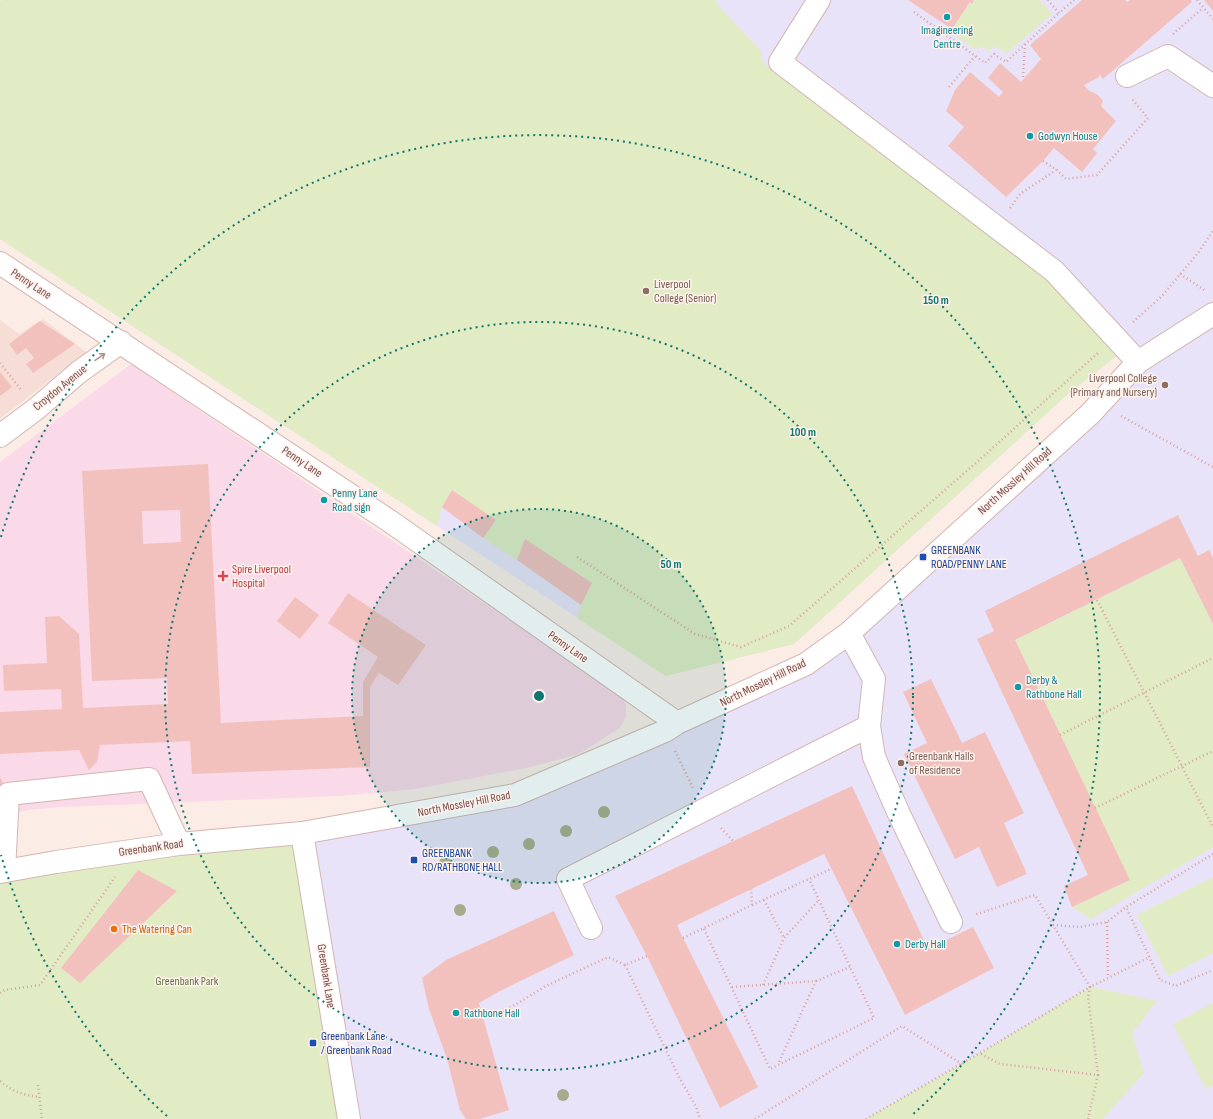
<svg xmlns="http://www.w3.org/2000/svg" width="1213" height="1119" font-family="'Sofia Sans Condensed',sans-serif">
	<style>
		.residential { fill: #f6ded7 }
		.education { fill: #e9e3f9 }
		.medical { fill: #fad9e8 }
		.green { fill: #e1ebc4 }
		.building { fill: #f2c1be; fill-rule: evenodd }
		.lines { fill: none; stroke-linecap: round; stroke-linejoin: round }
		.minor-casing { stroke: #d3b5b1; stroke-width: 24 }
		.path { stroke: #d7a3a0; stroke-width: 2.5; stroke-dasharray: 1 3; stroke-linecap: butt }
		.minor { stroke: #fff; stroke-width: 22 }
		.tree { fill: #a7ab8b }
		.oneway { stroke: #ad9392 }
		.ring { fill: none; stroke: #0f766e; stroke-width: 2; stroke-dasharray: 2 4 }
		.culture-dot { fill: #0f9aa8; stroke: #fff2ed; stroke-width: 1.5 }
		.education-dot { fill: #8d6e63; stroke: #fff2ed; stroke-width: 1.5 }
		.transit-dot { fill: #1a4fb4; stroke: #fff2ed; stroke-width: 1.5 }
		.health-dot { fill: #e0444e; stroke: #fff2ed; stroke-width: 1.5 }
		.food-dot { fill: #e8710a; stroke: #fff2ed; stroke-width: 1.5 }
		.labels { text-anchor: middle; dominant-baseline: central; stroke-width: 3; stroke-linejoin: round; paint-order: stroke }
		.culture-label { font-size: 12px; fill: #0d838f; stroke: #fff2ed; text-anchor: start }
		.street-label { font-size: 12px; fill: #764b4a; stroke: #fff2ed }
		.education-label { font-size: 12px; fill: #785e54; stroke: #fff2ed; text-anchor: start }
		.transit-label { font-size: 12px; fill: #164399; stroke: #fff2ed; text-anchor: start }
		.health-label { font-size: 12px; fill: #be3a42; stroke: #fff2ed; text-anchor: start }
		.food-label { font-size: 12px; fill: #c56008; stroke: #fff2ed; text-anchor: start }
		.park-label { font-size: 12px; fill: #627640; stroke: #fff2ed }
		.centre { fill: #0f766e; stroke: #fff2ed; stroke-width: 2 }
		.ring-label { font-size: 12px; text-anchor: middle; font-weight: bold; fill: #0f766e; stroke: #fff2ed; stroke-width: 3; stroke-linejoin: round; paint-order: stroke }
	</style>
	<rect width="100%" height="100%" fill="#fcece6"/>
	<path class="residential" d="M43 319 86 352 0 419V320L19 334Z"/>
	<path class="education" d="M2 0H1213V1119H349L302 833 515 795 806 664 1114 388 1132 344 1068 394 794 644 666 676 0 239V1Z"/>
	<path class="medical" d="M131 364 614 691 624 700 626 707V717L621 727 584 751 576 755 526 768 416 789 340 796 59 807 28 810 0 817V462Z"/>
	<path class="green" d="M2 0H717L715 2 761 51 762 60 768 67 834 118 962 207 1015 251 1064 295 1119 354 1068 394 794 644 666 676 577 618 581 605 525 539 517 560 483 538 496 520 453 491 442 507 437 526 0 239V1Z
		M974 0H1040L1052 14 1007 53 994 46 989 51 981 46 976 50 950 32 970 2 972 4Z
		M1180 558 1213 624V847L1091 919 1072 907 1129 880 1015 640Z
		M302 833 349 1119H0V872Z
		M1213 877V953L1168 976 1137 915Z
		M1090 987 1157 1001 1132 1033 1144 1073 1103 1119H866L980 1053Z
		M1213 1003V1085L1206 1089 1173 1024Z"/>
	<path class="building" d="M908 0H974L972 4 970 2 952 29Z
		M1082 0H1125L1127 2 1130 0H1191L1192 2 1103 79 1099 74V77L1084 85 1088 90 1098 95 1103 101 1101 106 1116 121 1093 149 1097 153 1082 172 1054 148 1043 161 1006 197 948 146 964 127 946 111 955 90 970 72 999 97 1003 92 988 78 1000 63 1021 82 1041 59 1030 45Z
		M1204 0H1213V11Z
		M40 321 75 344 33 373 26 364 34 358 26 348 17 355 9 344Z
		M0 372 12 387 0 396Z
		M208 464 221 723 363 716V682L378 657 328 623 348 593 426 645 398 685 379 673 370 687V767L192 774 190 741 100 745 97 762 89 770 79 750 0 754V712L62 709 61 689 4 691 3 665 47 663 45 617 59 616 79 634 83 708 168 704 167 678 92 681 82 471ZM180 510 181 542 143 544 142 511Z
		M452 490 496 520 483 538 442 507Z
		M1178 515 1198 556 1209 550 1213 558V624L1180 558 1015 640 1130 880 1072 907 1064 886 1088 875 977 639 994 631 985 611Z
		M525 539 592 583 581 605 517 560Z
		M295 597 319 615 300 639 277 621Z
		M931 679 962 743 985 732 1024 813 1004 823 1027 874 997 887 979 847 955 859 904 754 927 743 903 692Z
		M0 777 6 789 0 792Z
		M852 786 928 949 973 927 994 968 905 1015 824 854 677 925 683 938 758 1087 720 1108 647 956 615 896Z
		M138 870 177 891 80 983 61 968Z
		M554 911 574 955 500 991 479 1003 509 1110 480 1119H466L460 1110 447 1059 429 1009 422 978 446 960Z"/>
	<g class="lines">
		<defs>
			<path id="minor" d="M819 0 780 62 1054 271 1138 362
				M1127 76 1168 56 1213 86
				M0 263 391 522 677 723
				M0 436 36 409 79 372 121 342
				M849 633 874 679 869 726 874 757 899 814 951 922
				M302 833 349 1119
				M4 871 8 794 149 779 179 844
				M0 872 56 862 179 844 302 833 515 795 665 731 677 723 806 664 849 633 1091 413 1138 362 1213 314
				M591 928 568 879 869 726"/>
		</defs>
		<use href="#minor" class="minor-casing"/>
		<path class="path" d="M1048 0 1059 13 1074 0
			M1197 0 1213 19
			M914 12 985 63 994 54 1006 62 1059 13
			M1173 34 1203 8
			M1023 77 1025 44
			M949 87 975 56
			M1043 161 1057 170 1066 179 1097 175 1148 118 1131 98
			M1010 208 1020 194 1056 170
			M1180 274 1206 291
			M1133 322 1162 296 1198 253 1213 231
			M0 363 22 391
			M1121 416 1213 467
			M577 557 695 634 741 647 789 626 977 462 1098 353
			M1097 600 1213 827
			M1060 735 1213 658
			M675 751 693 788
			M1095 808 1213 751
			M721 828 733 841
			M1213 854 1126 907 1160 980 1176 986 1213 970
			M764 900 784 938
			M752 905 831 869
			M1107 922 1108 977
			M1053 925 1080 927 1107 922 1126 907
			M704 929 770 1069 874 1018 809 879
			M683 938 752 905 751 889
			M625 965 679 1077 696 1107 700 1119
			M816 981 850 967
			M763 985 784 938 819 900
			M732 987 816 981 778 1064
			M0 993 5 990 40 985 115 877
			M503 1012 546 986 608 957 625 965 647 956
			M981 1054 1000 1064 1098 1075 1088 997 1090 987 1150 957
			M0 1081C13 1092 23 1095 40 1097
			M38 1085 42 1119
			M755 1119 902 1026 962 1064
			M866 1119 980 1053 1090 987 1035 895 974 915
			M1088 1119 1098 1075"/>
		<use href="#minor" class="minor"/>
	</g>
	<g class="tree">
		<circle cx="604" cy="812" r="6"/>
		<circle cx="566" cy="831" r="6"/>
		<circle cx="529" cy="844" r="6"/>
		<circle cx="493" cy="852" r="6"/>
		<circle cx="445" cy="863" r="6"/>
		<circle cx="516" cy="884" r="6"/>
		<circle cx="460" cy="910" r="6"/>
		<circle cx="563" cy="1095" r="6"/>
	</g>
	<defs><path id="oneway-shaft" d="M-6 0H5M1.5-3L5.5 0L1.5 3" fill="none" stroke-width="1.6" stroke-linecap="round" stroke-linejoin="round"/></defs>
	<use class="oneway" href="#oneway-shaft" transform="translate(100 357) rotate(-35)"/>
	<circle cx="539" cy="696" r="187" fill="#0f766e" fill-opacity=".12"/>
	<g class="ring">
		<circle cx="539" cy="696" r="187"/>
		<circle cx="539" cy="696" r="374"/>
		<path d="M167 1116A561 561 0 0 1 1 855M1 537A561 561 0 1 1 911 1116"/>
	</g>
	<g class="culture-dot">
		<circle cx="947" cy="17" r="4"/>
		<circle cx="1030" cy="136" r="4"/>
		<circle cx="324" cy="500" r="4"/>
		<circle cx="1018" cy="687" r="4"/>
		<circle cx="897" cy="944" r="4"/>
		<circle cx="456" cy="1013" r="4"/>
	</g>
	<g class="education-dot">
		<circle cx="646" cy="291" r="4"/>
		<circle cx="1165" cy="385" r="4"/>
		<circle cx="901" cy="763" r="4"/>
	</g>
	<g class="transit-dot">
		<rect x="919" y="553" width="8" height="8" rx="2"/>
		<rect x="410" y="856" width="8" height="8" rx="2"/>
		<rect x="309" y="1039" width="8" height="8" rx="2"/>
	</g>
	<path class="health-dot" d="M221 570h4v4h4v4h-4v4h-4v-4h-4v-4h4z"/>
	<circle class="food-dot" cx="114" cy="929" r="4"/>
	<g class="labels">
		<g class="culture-label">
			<text x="947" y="30" text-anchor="middle">Imagineering<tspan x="947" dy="14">Centre</tspan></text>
			<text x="1038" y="136">Godwyn House</text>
			<text x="332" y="493">Penny Lane<tspan x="332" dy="14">Road sign</tspan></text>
			<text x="1026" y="680">Derby &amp;<tspan x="1026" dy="14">Rathbone Hall</tspan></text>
			<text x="905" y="944">Derby Hall</text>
			<text x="464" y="1013">Rathbone Hall</text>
		</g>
		<g class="street-label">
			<text transform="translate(31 284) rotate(33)">Penny Lane</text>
			<text transform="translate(60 388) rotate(-39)">Croydon Avenue</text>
			<text transform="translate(302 462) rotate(34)">Penny Lane</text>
			<text transform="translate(1015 481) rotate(-42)">North Mossley Hill Road</text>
			<text transform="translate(568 647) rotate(35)">Penny Lane</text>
			<text transform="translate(763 683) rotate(-26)">North Mossley Hill Road</text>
			<text transform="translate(464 804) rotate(-11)">North Mossley Hill Road</text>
			<text transform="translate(151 848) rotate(-8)">Greenbank Road</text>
			<text transform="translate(326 976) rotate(81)">Greenbank Lane</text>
		</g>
		<g class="education-label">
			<text x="654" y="284">Liverpool<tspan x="654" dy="14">College (Senior)</tspan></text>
			<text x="1157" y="378" text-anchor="end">Liverpool College<tspan x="1157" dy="14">(Primary and Nursery)</tspan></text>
			<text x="909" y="756">Greenbank Halls<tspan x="909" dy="14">of Residence</tspan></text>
		</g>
		<g class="transit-label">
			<text x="931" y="550">GREENBANK<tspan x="931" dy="14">ROAD/PENNY LANE</tspan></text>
			<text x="422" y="853">GREENBANK<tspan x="422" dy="14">RD/RATHBONE HALL</tspan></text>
			<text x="321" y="1036">Greenbank Lane<tspan x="321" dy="14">/ Greenbank Road</tspan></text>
		</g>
		<g class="health-label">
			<text x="232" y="569">Spire Liverpool<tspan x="232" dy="14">Hospital</tspan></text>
		</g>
		<g class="food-label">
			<text x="122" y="929">The Watering Can</text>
		</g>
		<g class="park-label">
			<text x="187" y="981">Greenbank Park</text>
		</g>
	</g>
	<circle cx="539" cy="696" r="6" class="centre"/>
	<g class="ring-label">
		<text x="936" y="304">150 m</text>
		<text x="803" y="436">100 m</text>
		<text x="671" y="568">50 m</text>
	</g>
</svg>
